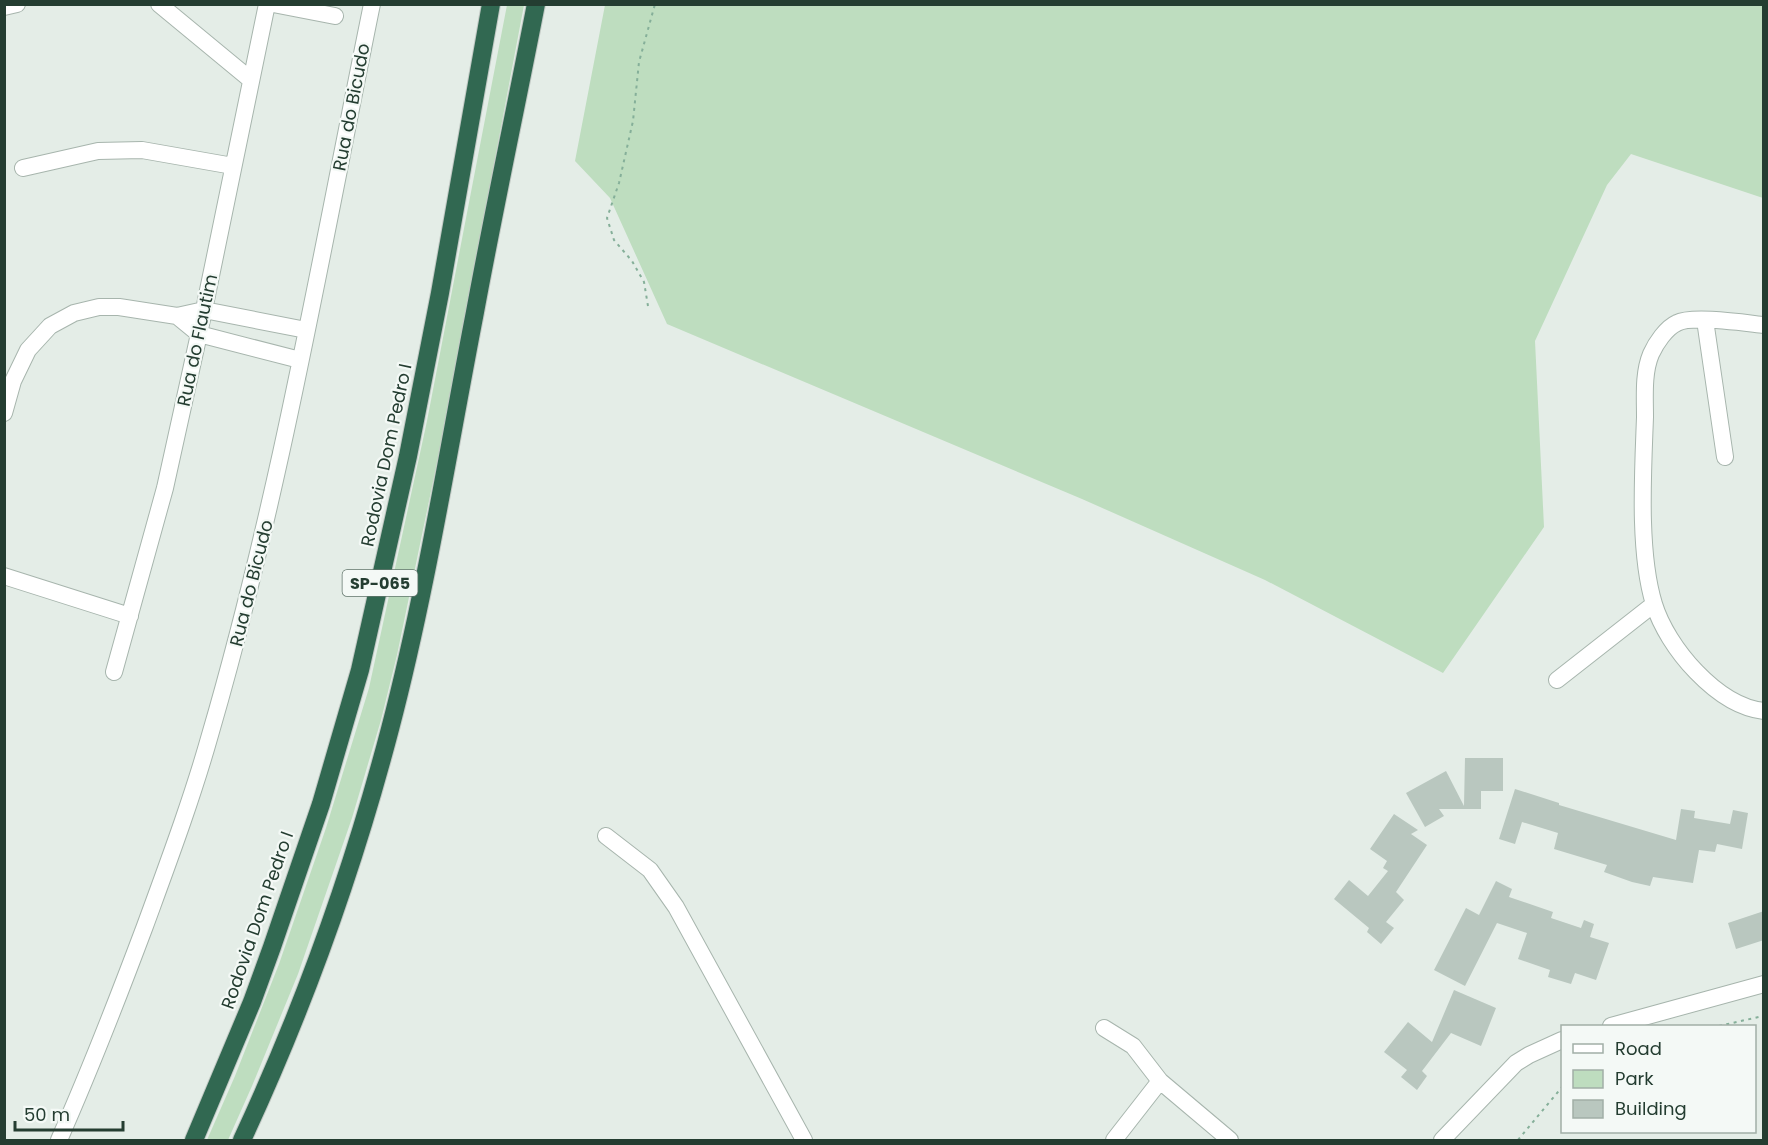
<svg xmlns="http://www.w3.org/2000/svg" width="1768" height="1145" font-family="Poppins,sans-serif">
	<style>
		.green { fill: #beddbf }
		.building { fill: #b9c7bf }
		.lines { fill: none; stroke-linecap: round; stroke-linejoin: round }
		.minor-casing { stroke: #a7b5ad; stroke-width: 18 }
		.highway-casing { stroke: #c2c9c5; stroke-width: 20 }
		.path { stroke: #85af99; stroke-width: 2; stroke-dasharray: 3 4.5; stroke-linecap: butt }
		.minor { stroke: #fff; stroke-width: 16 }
		.highway { stroke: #316851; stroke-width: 18 }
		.labels { text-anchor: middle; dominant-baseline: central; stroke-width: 4.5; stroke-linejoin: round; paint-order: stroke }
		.shield { fill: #f4f9f6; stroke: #62756c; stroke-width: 1.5 }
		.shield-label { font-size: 16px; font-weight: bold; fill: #243d31 }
		.street-label { font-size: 18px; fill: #243d31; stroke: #f4f9f6 }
	</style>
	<rect width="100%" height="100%" fill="#e4ede7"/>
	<path class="green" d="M507 5H524L445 424 397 655 381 720 352 818 298 974 252 1086 228 1140H207L235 1076 279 964 326 828 369 688 427 421Z
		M605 5H1763V198L1631 154 1607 185 1535 341 1544 527 1443 673 1265 580 1082 499 667 324 610 198 575 161Z"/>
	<path class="building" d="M1465 758H1503V791H1481V809H1439L1444 816 1425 827 1406 793 1446 771 1464 806Z
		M1515 789 1559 803V805L1676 840 1681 809 1695 811 1694 818 1730 824 1733 810 1748 813 1742 849 1717 844 1715 852 1699 850 1693 883 1653 877 1650 886 1632 882 1604 872 1607 865 1554 849 1558 833 1522 822 1515 844 1499 839Z
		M1394 814 1418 830 1411 834 1427 845 1396 892 1404 900 1386 922 1394 928 1381 944 1367 932 1369 928 1334 899 1349 880 1368 896 1388 871 1383 868 1387 861 1370 849Z
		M1496 881 1512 889 1509 897 1553 912 1551 918 1581 928 1584 920 1594 924 1590 937 1609 943 1596 980 1575 973 1571 984 1548 977 1550 970 1518 959 1527 933 1497 923 1465 986 1434 970 1466 908 1479 915Z
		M1764 911V940L1736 949 1728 923Z
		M1454 990 1496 1008 1481 1046 1451 1033 1422 1071 1427 1076 1417 1090 1401 1077 1407 1070 1384 1052 1408 1022 1432 1042Z"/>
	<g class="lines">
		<defs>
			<path id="minor" d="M159 4 251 80
				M273 4 335 16
				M4 7 17 4
				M23 168 98 151 142 150 233 166
				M177 316 199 334 300 360
				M1705 320 1725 457
				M1764 325C1745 323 1692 315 1677 323 1666 328 1656 343 1651 354 1643 373 1645 397 1645 417 1643 472 1638 552 1654 604 1667 647 1717 706 1764 711
				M4 413 13 381 28 350 50 326 74 313 99 307H119L177 316 204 310 306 330
				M4 576 130 616
				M114 672 165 488 199 334 267 4
				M1557 680 1654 604
				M606 836 650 870 676 907 804 1140
				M1611 1026 1764 984
				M1104 1028 1133 1046 1160 1081
				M59 1140C90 1070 118 998 145 926 168 863 192 799 210 735 280 495 322 249 372 4
				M1114 1140 1160 1081 1230 1140
				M1442 1140 1516 1063 1529 1055 1562 1040"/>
			<path id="highway" d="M194 1140 252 1002 272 947 321 804 360 670 408 456 440 293 491 4
				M242 1140C303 1009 353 870 390 729 426 592 448 451 475 312 494 209 516 107 536 4"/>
		</defs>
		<use href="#minor" class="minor-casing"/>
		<use href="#highway" class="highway-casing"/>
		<path class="path" d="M648 306 644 282 632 261 614 240 607 218 619 183 633 121 639 62 655 4
			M1719 1026 1763 1016
			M1518 1140 1562 1087"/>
		<use href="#minor" class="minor"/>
		<use href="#highway" class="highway"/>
	</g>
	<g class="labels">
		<rect class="shield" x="342.5" y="570" width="75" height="26" rx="4.5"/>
		<g class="shield-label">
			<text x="380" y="583">SP-065</text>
		</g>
		<g class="street-label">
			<text transform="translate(351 107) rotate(-79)">Rua do Bicudo</text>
			<text transform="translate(197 340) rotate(-78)">Rua do Flautim</text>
			<text transform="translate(386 455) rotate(-78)">Rodovia Dom Pedro I</text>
			<text transform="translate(251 583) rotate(-76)">Rua do Bicudo</text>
			<text transform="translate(257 920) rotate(-71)">Rodovia Dom Pedro I</text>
		</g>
	</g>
	<rect width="1768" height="1145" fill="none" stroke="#243d31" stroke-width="12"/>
	<rect x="1561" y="1025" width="195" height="108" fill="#f4f9f6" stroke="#a1aea7" stroke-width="1.5"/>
	<rect x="1573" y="1044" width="30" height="9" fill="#ffffff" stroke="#a1aea7" stroke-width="1.5"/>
	<text x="1615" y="1055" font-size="18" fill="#243d31">Road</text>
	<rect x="1573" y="1070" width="30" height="18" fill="#beddbf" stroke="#a1aea7" stroke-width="1.5"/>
	<text x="1615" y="1085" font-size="18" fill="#243d31">Park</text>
	<rect x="1573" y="1100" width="30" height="18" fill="#b9c7bf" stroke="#a1aea7" stroke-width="1.5"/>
	<text x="1615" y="1115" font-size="18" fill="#243d31">Building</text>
	<path d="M15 1121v9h108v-9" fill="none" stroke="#243d31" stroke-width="3"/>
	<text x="24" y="1121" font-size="18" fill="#243d31" stroke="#f4f9f6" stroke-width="4.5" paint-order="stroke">50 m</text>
</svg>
